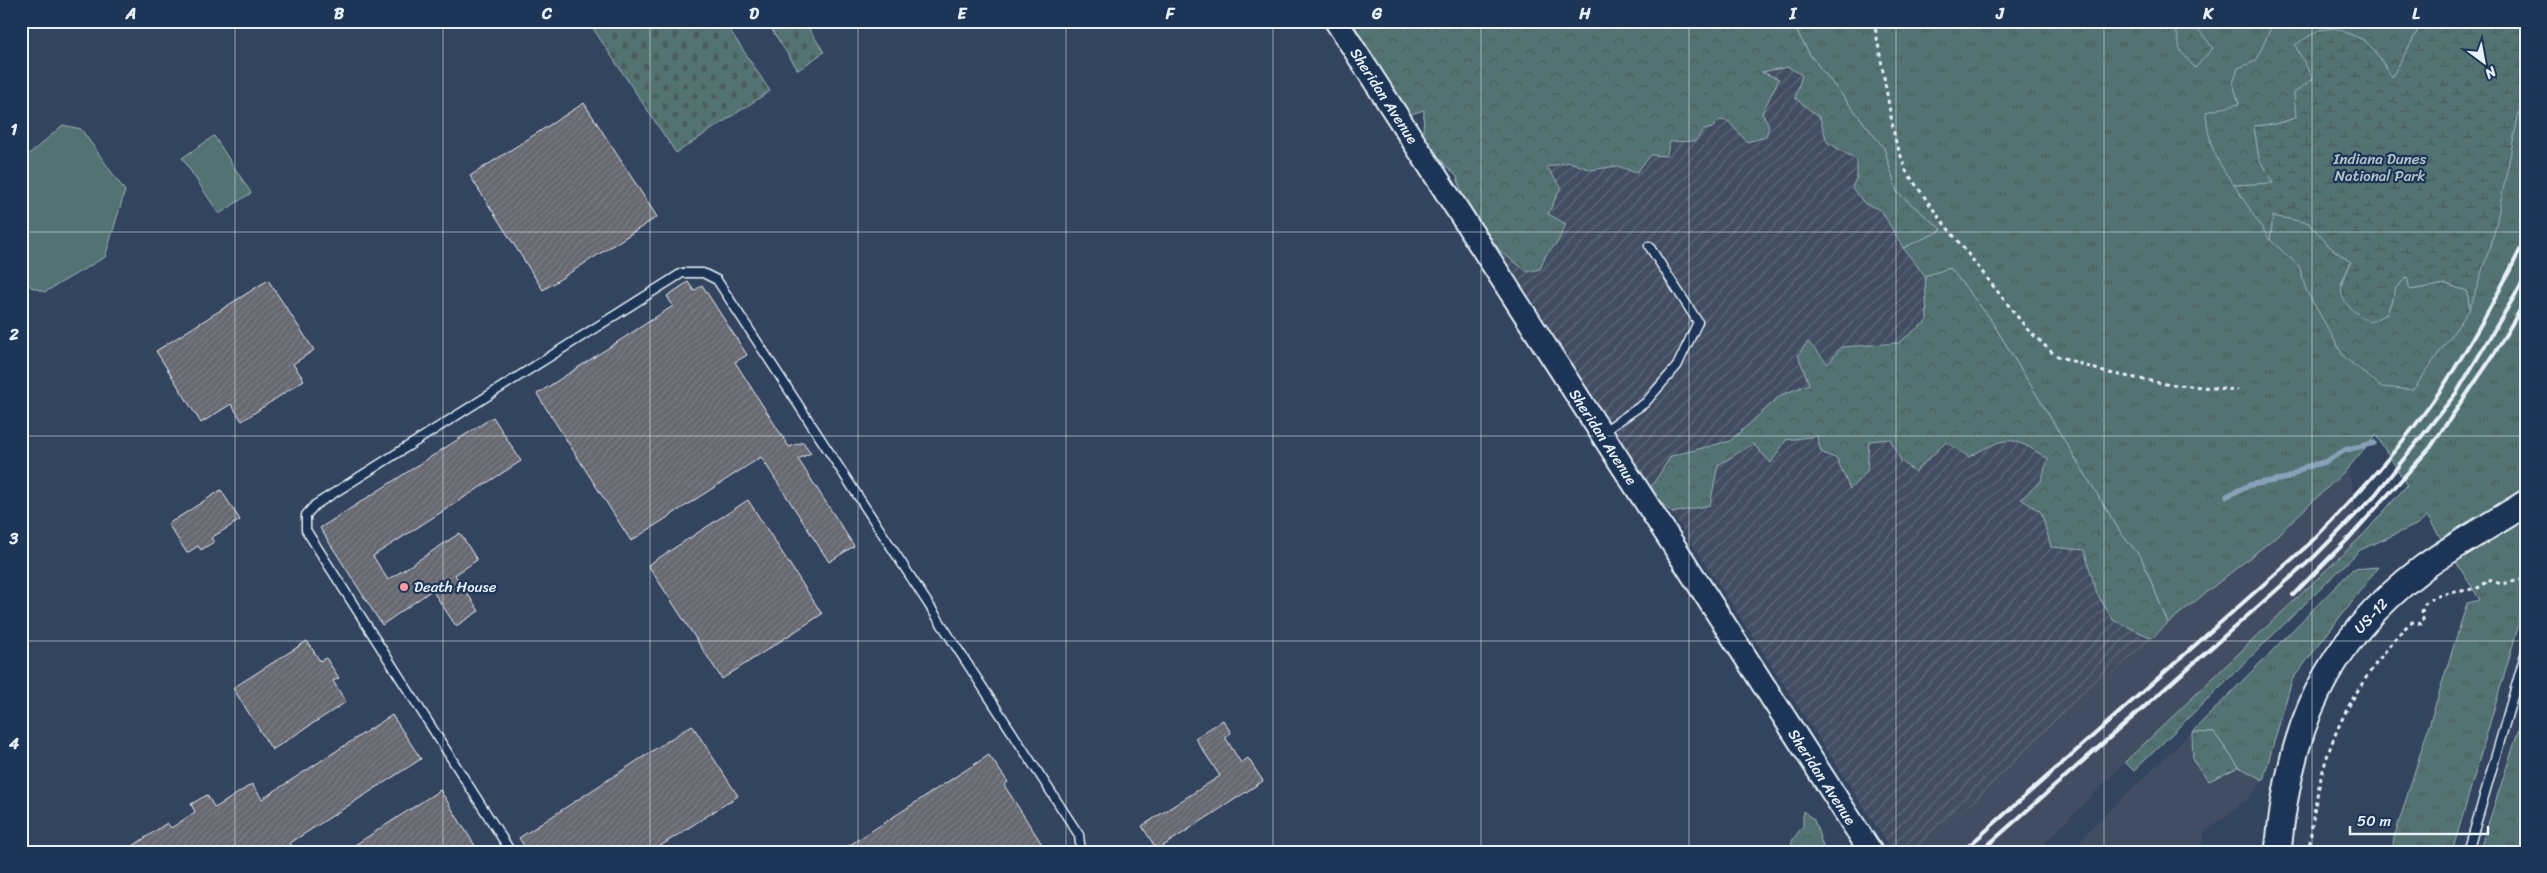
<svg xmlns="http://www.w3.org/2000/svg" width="2547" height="873" font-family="Sriracha,sans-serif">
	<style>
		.built { fill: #434e64 }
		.industrial { fill: url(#industrial-furrows) }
		.grass { fill: url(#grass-tufts); stroke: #9db2b6 }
		.forest { fill: url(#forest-crowns); stroke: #9db2b6 }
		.wetland { fill: url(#wetland-marsh); stroke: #9db2b6 }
		.cemetery { fill: url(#cemetery-stones); stroke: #9db2b6 }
		.pitch { fill: #527373; stroke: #9db2b6 }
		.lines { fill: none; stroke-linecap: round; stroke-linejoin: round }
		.stream { stroke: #88a1b9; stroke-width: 5.5 }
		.building { fill: url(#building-hatch); stroke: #e8f1f8 }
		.lane-casing { stroke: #e8f1f8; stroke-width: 11 }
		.secondary-casing { stroke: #e8f1f8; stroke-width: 26 }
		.primary-casing { stroke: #e8f1f8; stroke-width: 29 }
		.path { stroke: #e8f1f8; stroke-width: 3; stroke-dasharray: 4 4; stroke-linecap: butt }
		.lane { stroke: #1d3557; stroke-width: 8 }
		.secondary { stroke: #1d3557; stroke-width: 22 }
		.primary { stroke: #1d3557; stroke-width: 25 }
		.rail { stroke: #e8f1f8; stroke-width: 4 }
		.grid { fill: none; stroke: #e8f1f8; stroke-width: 1; stroke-opacity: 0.55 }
		.poi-dot { fill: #ff9aa2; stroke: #1d3557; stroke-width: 2 }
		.labels { text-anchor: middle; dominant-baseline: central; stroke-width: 4.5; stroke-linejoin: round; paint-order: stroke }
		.street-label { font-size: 15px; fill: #e8f1f8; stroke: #1d3557 }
		.park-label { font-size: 15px; fill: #b4c5c9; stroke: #1d3557 }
		.poi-label { font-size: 15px; fill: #e8f1f8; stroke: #1d3557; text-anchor: start }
		.neatline { fill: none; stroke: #e8f1f8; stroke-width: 2 }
		.grid-label { font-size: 16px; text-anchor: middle; font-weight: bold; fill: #e8f1f8 }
	</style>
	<defs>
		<pattern id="industrial-furrows" width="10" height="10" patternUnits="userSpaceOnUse" patternTransform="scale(1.25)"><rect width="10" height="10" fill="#434e64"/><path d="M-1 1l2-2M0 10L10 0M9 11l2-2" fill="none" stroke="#5e687b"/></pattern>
		<pattern id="grass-tufts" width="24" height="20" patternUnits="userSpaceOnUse" patternTransform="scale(1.25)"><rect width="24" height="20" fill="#527373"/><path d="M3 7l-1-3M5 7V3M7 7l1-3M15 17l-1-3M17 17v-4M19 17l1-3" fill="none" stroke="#4b5b5c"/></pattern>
		<pattern id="forest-crowns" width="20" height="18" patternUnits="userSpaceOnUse" patternTransform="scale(1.25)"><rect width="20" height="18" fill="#527373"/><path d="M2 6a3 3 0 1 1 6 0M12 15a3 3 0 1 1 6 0" fill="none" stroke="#4b5b5c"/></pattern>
		<pattern id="wetland-marsh" width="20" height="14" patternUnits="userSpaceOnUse" patternTransform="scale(1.25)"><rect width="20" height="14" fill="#527373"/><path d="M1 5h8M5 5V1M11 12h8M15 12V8" fill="none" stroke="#4b5b5c"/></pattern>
		<pattern id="cemetery-stones" width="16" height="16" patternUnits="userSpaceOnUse" patternTransform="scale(1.25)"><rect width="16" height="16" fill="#527373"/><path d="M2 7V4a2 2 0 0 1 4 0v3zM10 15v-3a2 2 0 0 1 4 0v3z" fill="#4b5b5c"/></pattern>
		<pattern id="building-hatch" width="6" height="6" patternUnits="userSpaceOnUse" patternTransform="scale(1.25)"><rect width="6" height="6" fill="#676771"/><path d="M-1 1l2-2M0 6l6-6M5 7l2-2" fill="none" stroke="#7d7d86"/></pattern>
	</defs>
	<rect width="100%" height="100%" fill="#33445f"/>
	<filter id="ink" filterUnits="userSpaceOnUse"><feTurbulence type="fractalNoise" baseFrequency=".02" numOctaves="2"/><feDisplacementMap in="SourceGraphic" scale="10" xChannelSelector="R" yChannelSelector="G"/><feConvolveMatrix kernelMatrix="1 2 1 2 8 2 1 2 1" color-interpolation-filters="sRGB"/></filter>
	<g filter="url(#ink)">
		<path class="built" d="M2348 468 2362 536 2125 762 2036 852H1919L2168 623 2273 539Z
			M2192 732 2193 761 2209 780 2239 767 2263 780 2250 797 2204 832 2201 852H2072L2092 827Z"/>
		<path class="industrial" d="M1788 67 1802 75 1795 98 1820 118 1827 142 1857 160V176L1865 204 1881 210 1903 248 1925 276 1927 321 1898 343 1841 347 1828 364 1808 343 1798 355 1810 384 1781 395 1730 441 1671 456 1649 490 1501 252 1529 272 1540 269 1546 255 1557 243 1548 214 1546 167 1570 162 1591 170 1618 166 1636 173 1651 155 1670 142 1695 141 1704 130 1712 128 1720 120 1727 121 1747 142 1769 125 1762 114 1761 72Z
			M1817 435 1821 452 1867 472 1869 441 1890 439 1901 461 1947 442 1969 457 1999 440 2024 444 2048 459 2041 481V511L2051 547 2084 550 2087 567 2113 620 2152 638 1919 852H1893L1672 513 1710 505 1718 465 1753 443Z"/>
		<path class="grass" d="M1791 21H2526V614H2522L2452 852H2392L2394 838 2467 603 2480 600 2427 516 2416 525 2360 550 2134 771 2125 762 2362 536 2407 485 2376 435 2348 468 2273 539 2168 623 2141 557 2122 535 1989 317 1950 268 1925 276 1903 248 1942 230 1897 192 1884 148 1810 55Z
			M2378 567 2292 680 2263 780 2239 767 2214 733 2192 732 2353 569Z
			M2526 708V852H2479Z"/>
		<path class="forest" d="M1352 21H1791L1810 55 1884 148 1897 192 1942 230 1903 248 1881 210 1865 204 1852 188 1857 176V160L1827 142 1820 118 1795 98 1802 75 1788 67 1762 72 1779 79 1762 113 1769 125 1766 137 1747 142 1728 121 1720 120 1712 128 1704 130 1695 141 1670 142 1666 156 1651 155 1636 173 1618 166 1591 170 1570 162 1547 167 1561 187 1548 214 1566 224 1557 243 1546 255 1540 269 1528 272 1501 252 1464 200 1457 177 1439 158 1426 147 1423 135 1424 110 1405 116 1394 88 1381 81 1372 56Z
			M2167 21H2200L2199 30 2213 48 2195 68 2180 50 2176 29Z
			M2274 21H2423L2392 78 2375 51 2295 45 2314 79 2296 118 2275 124 2254 126 2259 159 2274 183 2234 185C2214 157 2209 146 2206 112L2239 104 2233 83 2238 68 2256 61Z
			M2273 216 2309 222 2331 248 2351 262 2341 284 2387 314 2396 288 2407 276 2410 290 2446 284 2467 291 2470 309 2413 390 2382 387 2344 357 2306 290 2299 266 2270 240Z
			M1950 268 1989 317 2122 535 2141 557 2168 623 2152 638 2113 620 2097 594 2084 550 2051 547 2041 512 2021 499 2041 481 2048 459C2010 434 2007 436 1969 457L1946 442 1915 472 1901 461 1890 439 1869 441 1867 472 1850 489 1837 459 1821 452 1817 436 1786 440 1771 463 1753 444 1718 465 1710 505 1672 513 1649 490 1671 456 1730 441 1781 395 1809 384 1798 355 1808 342 1828 364 1841 347 1898 343 1927 321 1925 276Z
			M2192 732 2214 733 2239 767 2209 781 2193 761Z
			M1803 811 1814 820 1824 849 1820 852H1789L1793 839 1803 826Z"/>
		<path class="wetland" d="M2423 21H2526V102L2519 112 2495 230 2470 309 2467 291 2446 284 2410 290 2407 277 2396 288 2387 314 2370 322C2357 314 2337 302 2342 284 2343 277 2349 269 2351 262L2331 248 2309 223 2273 216 2270 240 2234 185 2273 183 2259 159 2254 126 2275 124 2296 118 2294 93 2313 79 2295 45 2319 30 2335 28 2364 40 2375 51 2392 77Z"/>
		<path class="cemetery" d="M595 21H724L770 91 676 153 590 24Z
			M766 21H804L824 52 798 70Z"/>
		<path class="pitch" d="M63 125 81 129 125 191 105 257 45 292 31 287 21 272V161Z
			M214 136 251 193 219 214 182 158Z"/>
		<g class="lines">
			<path class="stream" d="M2227 496 2250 485 2288 478 2305 467 2325 462 2345 450 2374 443"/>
		</g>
		<path class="building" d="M584 103 657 217 543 290 470 176Z
			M268 280 314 350 293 364 304 380 242 421 231 404 201 423 156 351Z
			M688 282 694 291 702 285 747 355 735 362 789 447 803 442 811 453 798 459 854 546 829 562 761 457 631 541 537 394 673 306 667 296Z
			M493 417 521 461 373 556 388 580 460 533 477 560 455 575 479 611 456 626 432 590 382 625 320 528Z
			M221 490 240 520 211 538 214 542 201 550 198 546 187 553 168 524Z
			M748 500 822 614 722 679 648 565Z
			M307 641 320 661 326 658 339 678 333 681 346 702 272 750 233 688Z
			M392 715 421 759 290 843 296 852H124L167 823 171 828 195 812 191 804 207 795 215 808 252 784 262 799Z
			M1223 720 1231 733 1225 737 1241 763 1248 758 1263 781 1157 850 1142 826 1220 776 1195 738Z
			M692 725 738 796 651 852H528L519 838Z
			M989 755 1008 782 1004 785 1047 852H839Z
			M440 790 479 852H344Z"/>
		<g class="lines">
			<defs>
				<path id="lane" d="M1604 431 1645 403 1677 366 1698 322 1649 246
					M511 852 306 530V515L315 505 682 273H703L717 280 1079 835 1081 852
					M2468 852 2526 651"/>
				<path id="secondary" d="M1336 21 1871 852"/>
				<path id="primary" d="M2278 852C2289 730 2323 644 2423 568 2455 544 2492 525 2526 503"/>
			</defs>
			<use href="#lane" class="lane-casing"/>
			<use href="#secondary" class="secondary-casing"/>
			<use href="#primary" class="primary-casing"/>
			<path class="path" d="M1874 21 1895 139 1906 171 1938 216 2028 330 2055 355 2104 372 2166 384 2238 390
				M2309 852C2316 779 2331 725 2375 665 2387 649 2397 634 2412 622L2421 624 2424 622C2412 590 2462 594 2480 587 2483 586 2486 581 2488 579L2501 584 2526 579"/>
			<use href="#lane" class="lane"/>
			<use href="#secondary" class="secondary"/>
			<use href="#primary" class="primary"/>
			<path class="rail" d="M2293 595 2349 538 2430 448 2493 356 2526 300
				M1962 852 2308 545C2357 495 2405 444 2444 385 2475 338 2501 289 2526 238
				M1980 852 2314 557 2375 495 2457 392 2526 277"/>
		</g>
	</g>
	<path class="grid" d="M235 21V852M443 21V852M650 21V852M858 21V852M1066 21V852M1273 21V852M1481 21V852M1689 21V852M1896 21V852M2104 21V852M2312 21V852M21 232H2526M21 436H2526M21 641H2526"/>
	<circle class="poi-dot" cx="404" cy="587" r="5"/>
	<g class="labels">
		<g class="street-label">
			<text transform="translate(1384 96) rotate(57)">Sheridan Avenue</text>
			<text transform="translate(1603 437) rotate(57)">Sheridan Avenue</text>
			<text transform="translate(2371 616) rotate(-47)">US-12</text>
			<text transform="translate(1822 777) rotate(57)">Sheridan Avenue</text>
		</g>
		<g class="park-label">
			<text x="2380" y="159">Indiana Dunes<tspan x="2380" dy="17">National Park</tspan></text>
		</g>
		<g class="poi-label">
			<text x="414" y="587">Death House</text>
		</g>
	</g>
	<rect width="2547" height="873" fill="none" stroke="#1d3557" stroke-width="55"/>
	<g transform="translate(2484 62) rotate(148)" stroke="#1d3557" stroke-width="4" paint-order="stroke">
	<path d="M0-4L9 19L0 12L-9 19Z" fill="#e8f1f8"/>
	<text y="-8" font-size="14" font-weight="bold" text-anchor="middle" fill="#e8f1f8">N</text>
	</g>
	<path d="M2350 826v8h138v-8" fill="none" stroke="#e8f1f8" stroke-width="2.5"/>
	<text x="2357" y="826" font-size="15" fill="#e8f1f8" stroke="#1d3557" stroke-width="4" paint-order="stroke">50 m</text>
	<rect x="28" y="28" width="2492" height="818" class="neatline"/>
	<g class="grid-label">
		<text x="131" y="19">A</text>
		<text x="339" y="19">B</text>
		<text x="547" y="19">C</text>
		<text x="754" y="19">D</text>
		<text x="962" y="19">E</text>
		<text x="1170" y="19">F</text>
		<text x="1377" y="19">G</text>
		<text x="1585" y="19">H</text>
		<text x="1793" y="19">I</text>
		<text x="2000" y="19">J</text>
		<text x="2208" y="19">K</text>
		<text x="2416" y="19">L</text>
		<text x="14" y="135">1</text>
		<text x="14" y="340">2</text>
		<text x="14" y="544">3</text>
		<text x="14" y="749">4</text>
	</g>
</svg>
